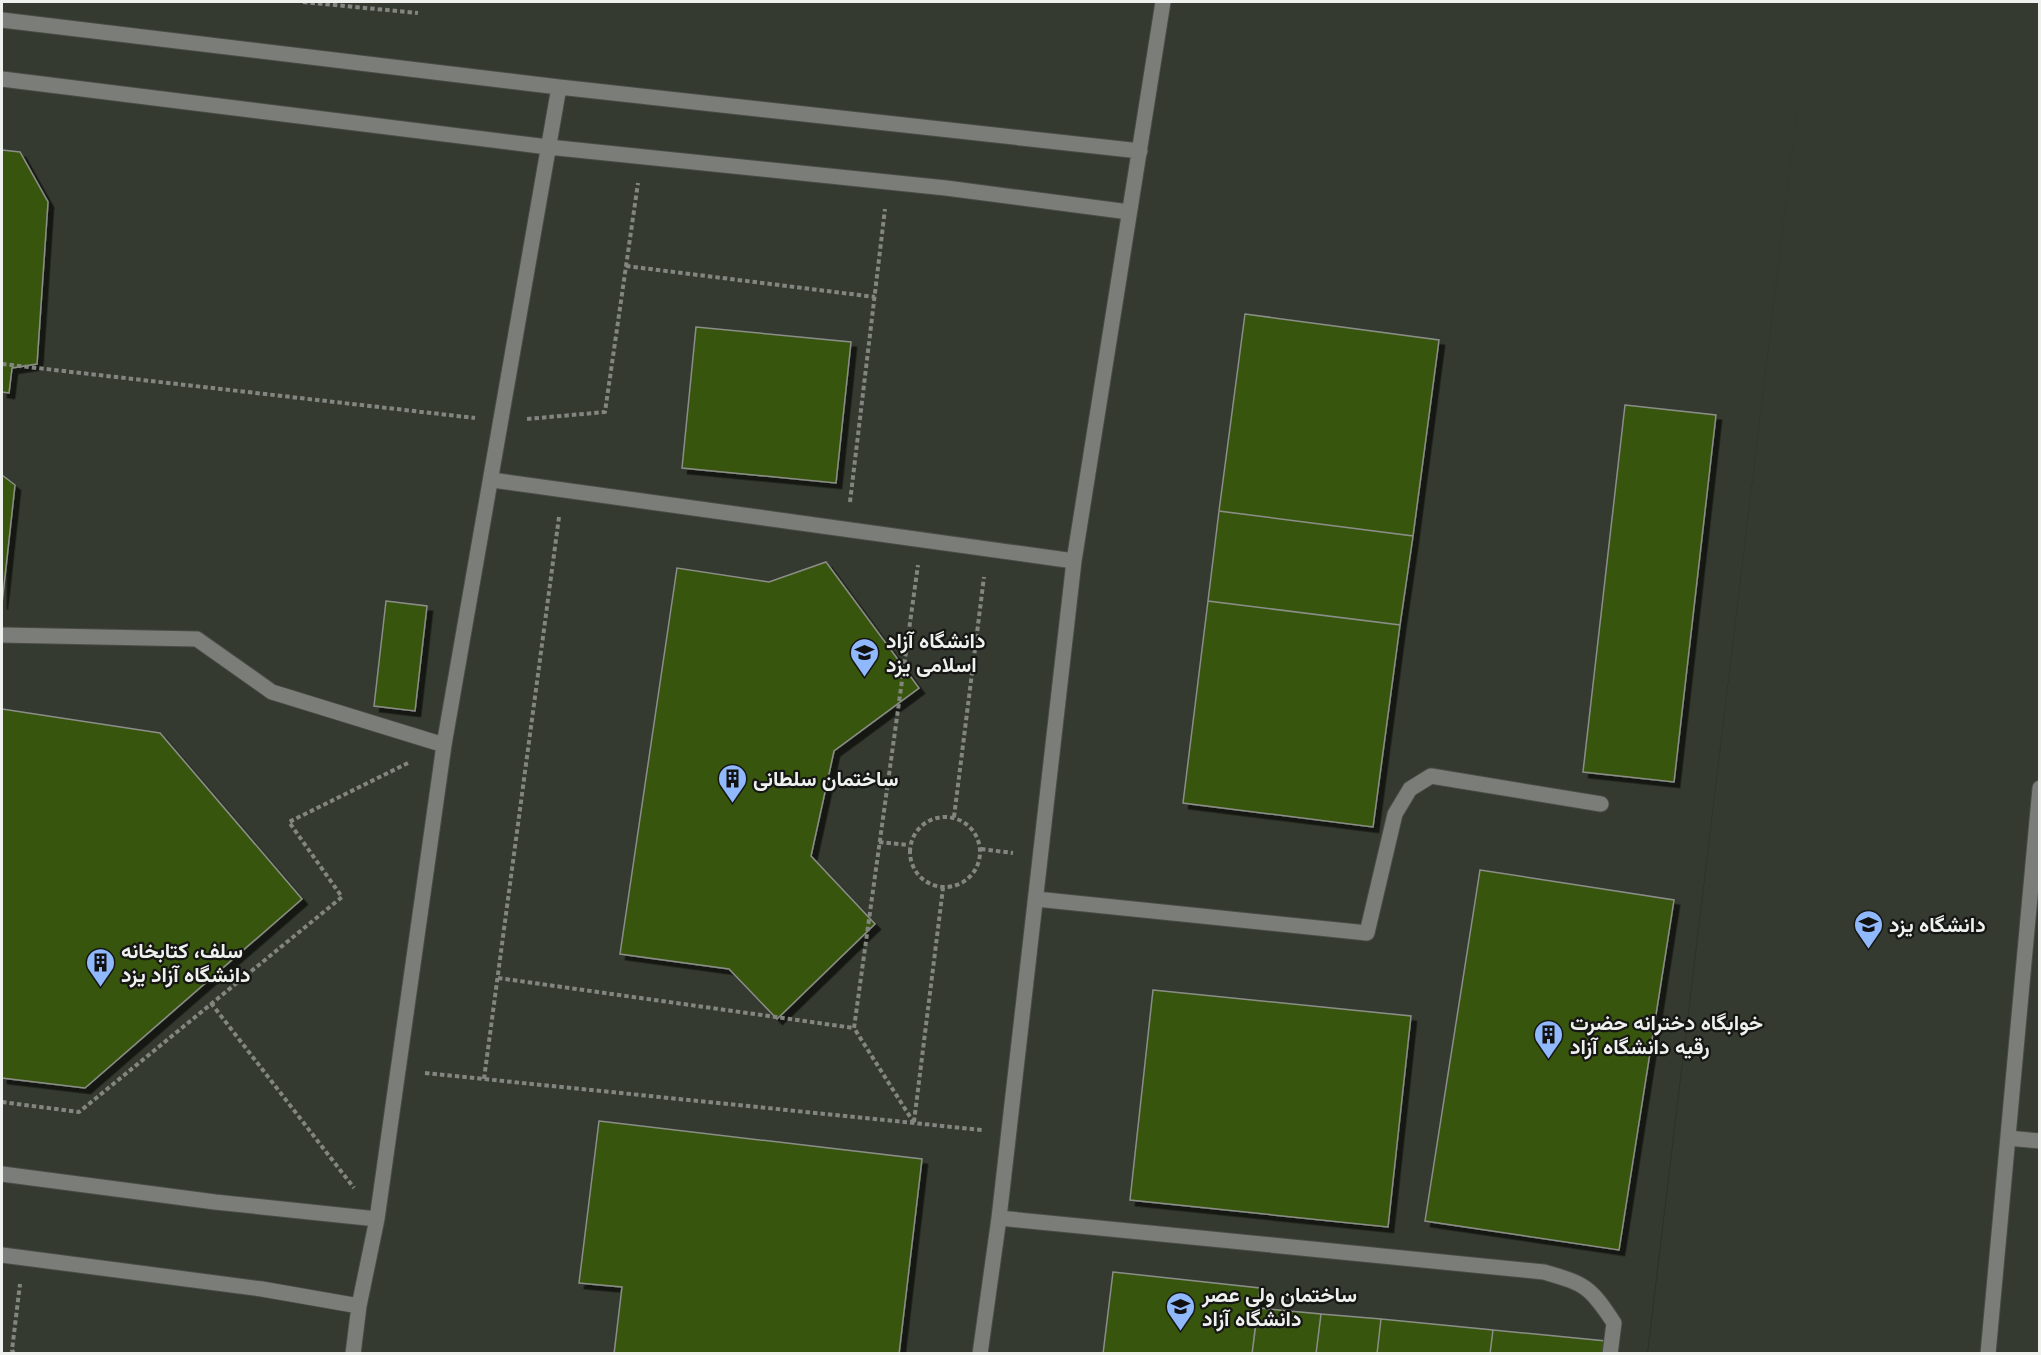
<svg xmlns="http://www.w3.org/2000/svg" width="2041" height="1355" font-family="'Open Sans',Vazirmatn,sans-serif">
	<style>
		.built { fill: #343a2f }
		.building { fill: #38540e; stroke: #8b8e88; stroke-width: 1.5; filter: url(#shadow) }
		.lines { fill: none; stroke-linecap: round; stroke-linejoin: round }
		.service-casing { stroke: #494c48; stroke-width: 17 }
		.path { stroke: #828580; stroke-width: 4; stroke-dasharray: 4.5 3; stroke-linecap: butt }
		.service { stroke: #7b7e78; stroke-width: 15 }
		.labels { text-anchor: middle; dominant-baseline: central; stroke-width: 4.5; stroke-linejoin: round; paint-order: stroke }
		.poi-label { font-size: 21px; font-weight: bold; fill: #eff1ee; stroke: #161715; text-anchor: start }
	</style>
	<defs>
		<filter id="shadow"><feDropShadow dx="5.5" dy="5.5" stdDeviation="0" flood-color="#0009"/></filter>
	</defs>
	<rect width="100%" height="100%" fill="#2d302a"/>
	<path class="built" d="M2 2H2039V1353H1648L1806 35 1647 1353 2 1354Z"/>
	<path class="building" d="M2 150 20 152 48 202 37 364 12 368 9 393 2 392Z
		M1245 314 1439 340 1413 536 1219 511Z
		M696 327 851 342 836 483 682 468Z
		M1625 405 1716 415 1674 782 1583 772Z
		M2 475 15 485 2 604Z
		M1219 511 1413 536 1400 625 1208 601Z
		M826 562 919 688 834 751 811 856 875 924 777 1019 729 969 620 954 677 568 769 582Z
		M386 601 427 606 415 711 374 706Z
		M1208 601 1400 625 1373 827 1183 803Z
		M2 709 160 733 302 899 85 1088 2 1078Z
		M1480 870 1674 900 1619 1250 1425 1221Z
		M1153 990 1411 1016 1388 1227 1130 1200Z
		M599 1121 922 1159 899 1354H614L622 1287 579 1283Z
		M1113 1272 1260 1288 1252 1354H1103Z
		M1258 1308 1321 1314 1316 1354H1252Z
		M1321 1314 1381 1319 1377 1354H1316Z
		M1381 1319 1493 1330 1490 1354H1377Z
		M1493 1330 1606 1341 1604 1354H1490Z"/>
	<g class="lines">
		<defs>
			<path id="service" d="M2 20 559 87 1140 151
				M2 79 548 147 946 188 1129 212
				M492 480 1074 561
				M2 635 197 639 272 692 444 745
				M1036 899 1367 933 1395 814 1410 789 1431 776 1601 804
				M2008 1138 2040 1141
				M2 1174 215 1202 377 1219
				M999 1218 1544 1272C1585 1284 1590 1286 1614 1323L1610 1354
				M2 1255 262 1289 359 1306
				M353 1354 359 1306 377 1219 444 745 559 87
				M980 1354 999 1218 1074 561 1163 2
				M1988 1354 2040 788"/>
		</defs>
		<use href="#service" class="service-casing"/>
		<path class="path" d="M303 2 418 13
			M626 266 875 297
			M2 364 475 418
			M527 419 605 412 638 183
			M850 502 885 209
			M910 852a35 35 0 1 1 70 0a35 35 0 1 1-70 0Z
			M954 817 984 577
			M879 842 909 845
			M981 849 1013 853
			M498 978 854 1028
			M211 1003 354 1188
			M425 1073 982 1130
			M484 1079 559 517
			M2 1102 79 1112 342 897 289 822 408 763
			M914 1122 943 888
			M914 1123 854 1028 918 565
			M14 1354 12 1350 20 1284"/>
		<use href="#service" class="service"/>
	</g>
	<defs>
		<symbol id="university-pin" viewBox="-11 -11 22 30"><path d="M0 17L-7.5 6A9.5 9.5 0 1 1 7.5 6Z" fill="#90b8fd" stroke="#161715"/><path d="M0-5L7-2L0 1L-7-2ZM-4 1L0 2.5L4 1V4Q0 6-4 4Z" fill="#111"/></symbol>
		<symbol id="building-pin" viewBox="-11 -11 22 30"><path d="M0 17L-7.5 6A9.5 9.5 0 1 1 7.5 6Z" fill="#90b8fd" stroke="#161715"/><path d="M-4-6H4V6H1V3H-1V6H-4ZM-2.5-4.3h1.7v1.8h-1.7ZM.8-4.3h1.7v1.8H.8ZM-2.5-1h1.7V.8h-1.7ZM.8-1h1.7V.8H.8Z" fill="#111"/></symbol>
	</defs>
	<g fill-rule="evenodd">
		<use href="#university-pin" x="848" y="636" width="33" height="45"/>
		<use href="#building-pin" x="716" y="762" width="33" height="45"/>
		<use href="#university-pin" x="1852" y="908" width="33" height="45"/>
		<use href="#building-pin" x="84" y="946" width="33" height="45"/>
		<use href="#building-pin" x="1532" y="1018" width="33" height="45"/>
		<use href="#university-pin" x="1164" y="1290" width="33" height="45"/>
	</g>
	<g class="labels">
		<g class="poi-label">
			<text x="886" y="640">دانشگاه آزاد<tspan x="886" dy="24">اسلامی یزد</tspan></text>
			<text x="753" y="778">ساختمان سلطانی</text>
			<text x="1889" y="924">دانشگاه یزد</text>
			<text x="121" y="950">سلف، کتابخانه<tspan x="121" dy="24">دانشگاه آزاد یزد</tspan></text>
			<text x="1570" y="1022">خوابگاه دخترانه حضرت<tspan x="1570" dy="24">رقیه دانشگاه آزاد</tspan></text>
			<text x="1202" y="1294">ساختمان ولی عصر<tspan x="1202" dy="24">دانشگاه آزاد</tspan></text>
		</g>
	</g>
	<rect width="2041" height="1355" fill="none" stroke="#eff1ee" stroke-width="6"/>
</svg>
